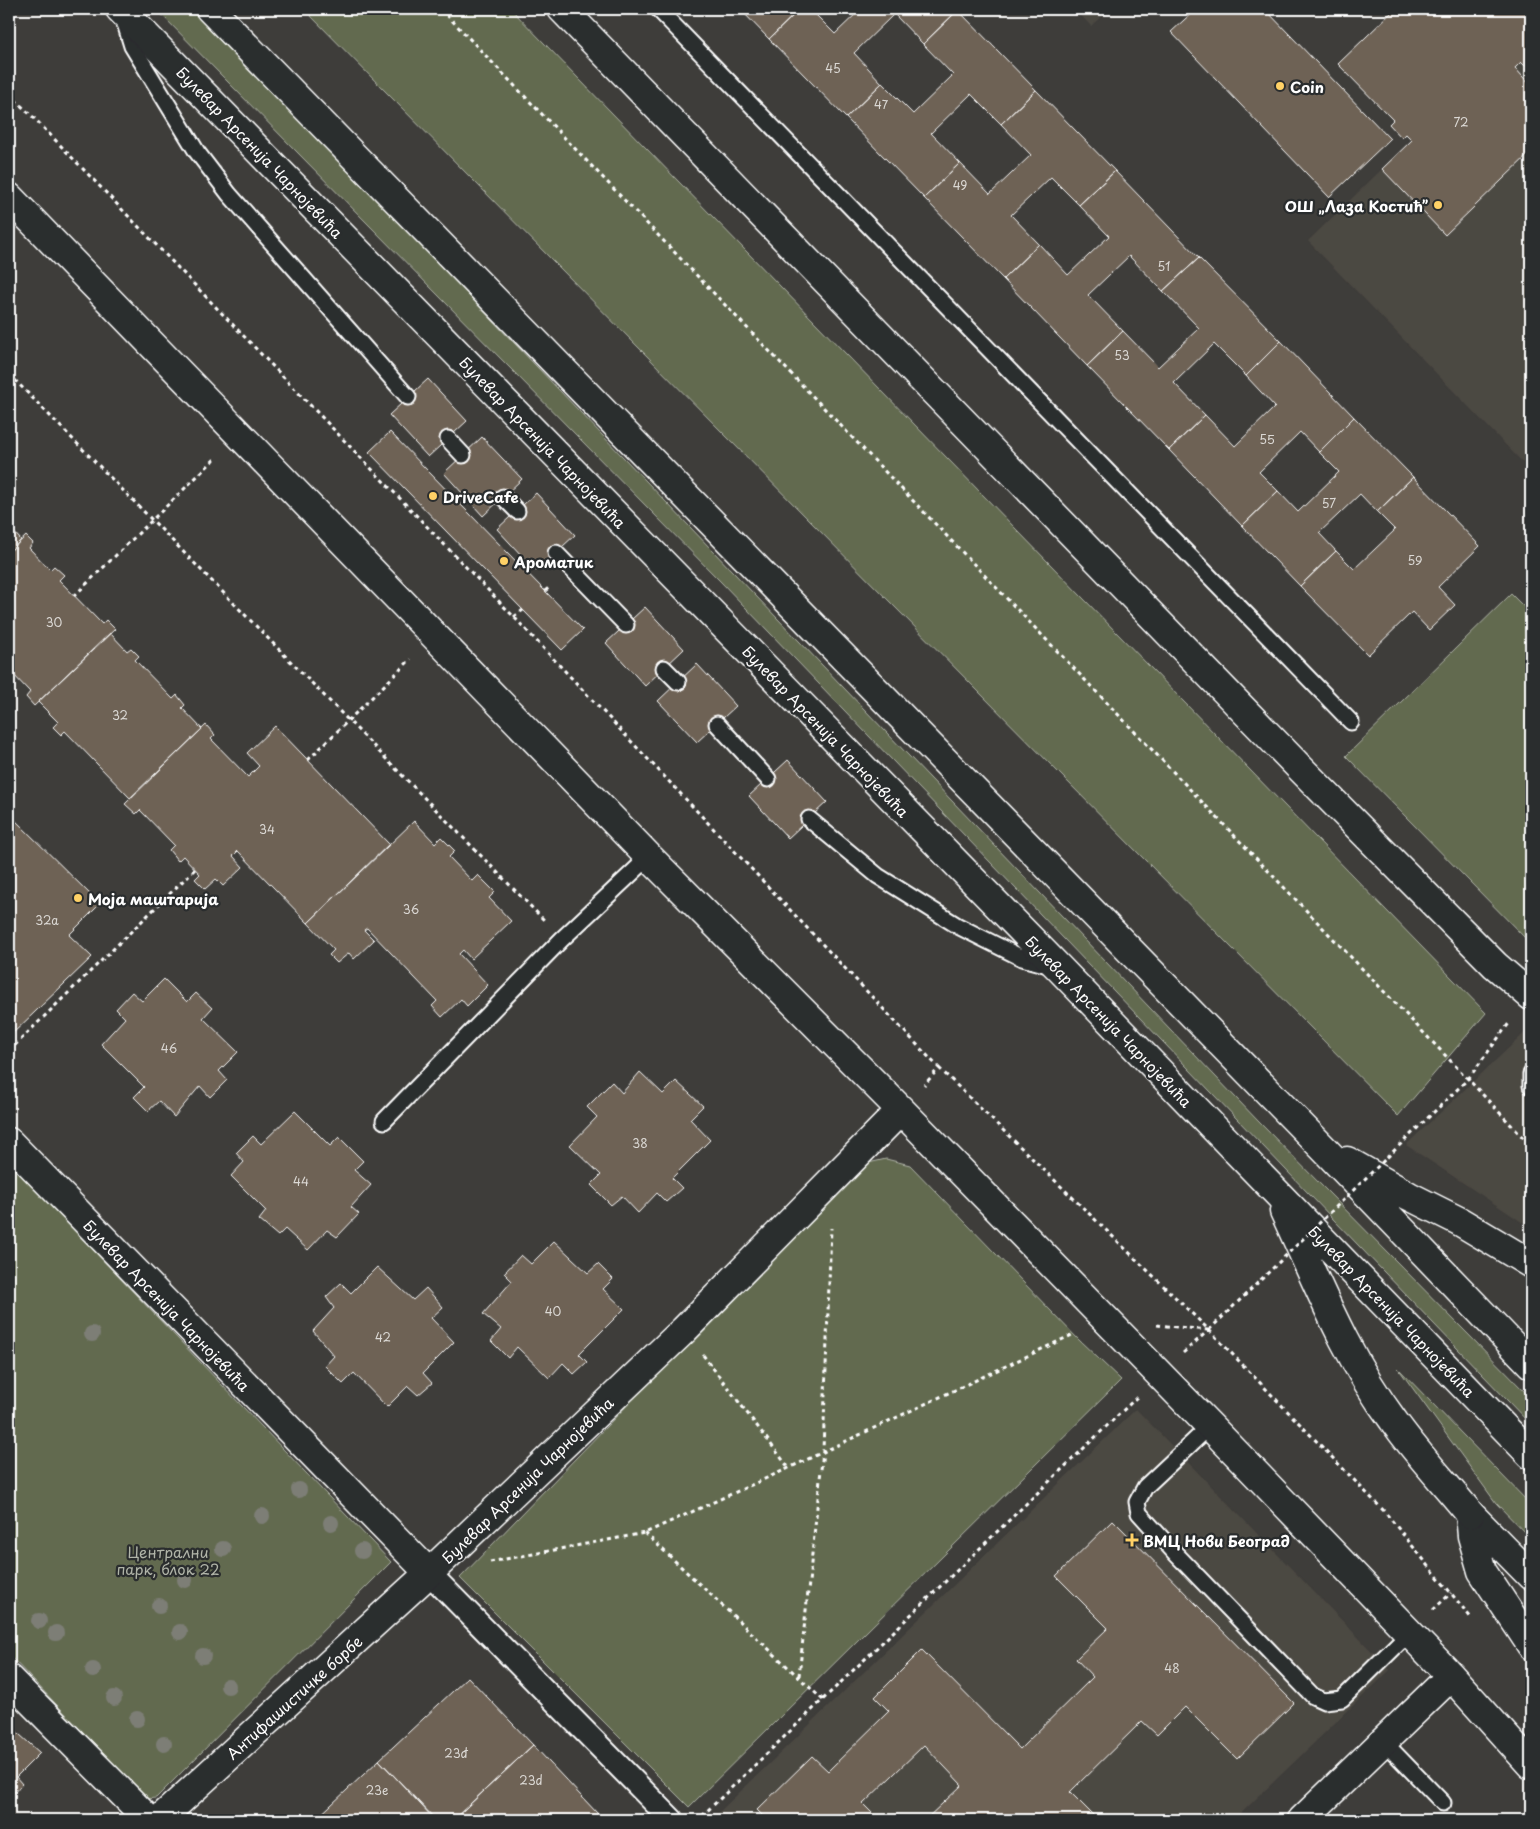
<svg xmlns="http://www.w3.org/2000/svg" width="1540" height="1829" font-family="'Playpen Sans',sans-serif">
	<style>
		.built { fill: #4c4842 }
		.green { fill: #626a50; stroke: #b0b4a8 }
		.building { fill: #6e6255; stroke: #fff }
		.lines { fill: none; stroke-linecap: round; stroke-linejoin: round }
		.service-casing { stroke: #fff; stroke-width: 19 }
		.pedestrian-casing { stroke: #fff; stroke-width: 26 }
		.minor-casing { stroke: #fff; stroke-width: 31 }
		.tertiary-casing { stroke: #fff; stroke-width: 31 }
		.trunk-casing { stroke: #fff; stroke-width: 31 }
		.path { stroke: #fff; stroke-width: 3; stroke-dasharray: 4 4; stroke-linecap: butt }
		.service { stroke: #2a2d2e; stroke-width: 15 }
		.pedestrian { stroke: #2a2d2e; stroke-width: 22 }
		.minor { stroke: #2a2d2e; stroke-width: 28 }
		.tertiary { stroke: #2a2d2e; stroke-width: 28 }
		.trunk { stroke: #2a2d2e; stroke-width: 28 }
		.path-bridge { stroke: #fff; stroke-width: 3; stroke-dasharray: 4 4; stroke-linecap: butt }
		.tree { fill: #7d7e76 }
		.poi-dot { fill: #ffd166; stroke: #2a2d2e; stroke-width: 2 }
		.labels { text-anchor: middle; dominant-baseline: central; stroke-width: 4.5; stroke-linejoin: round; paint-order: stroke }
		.number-label { font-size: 12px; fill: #dbd8d4 }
		.poi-label { font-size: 15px; font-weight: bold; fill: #fff; stroke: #2a2d2e; text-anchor: start }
		.street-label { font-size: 15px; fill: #fff; stroke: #2a2d2e }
		.park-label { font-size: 15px; fill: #b0b4a8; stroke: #2a2d2e }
	</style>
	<rect width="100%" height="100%" fill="#3e3d3a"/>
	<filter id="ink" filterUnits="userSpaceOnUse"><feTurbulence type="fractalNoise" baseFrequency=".02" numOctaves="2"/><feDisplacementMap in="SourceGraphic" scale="10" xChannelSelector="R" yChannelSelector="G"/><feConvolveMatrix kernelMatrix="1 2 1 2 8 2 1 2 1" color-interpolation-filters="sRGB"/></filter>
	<g filter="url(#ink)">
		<path class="built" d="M1075 9H1109L1091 26Z
			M1395 9H1531V471L1308 241 1412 140 1406 134 1402 138 1389 124 1393 120 1338 64Z
			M1531 1027V1228L1406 1145Z
			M1136 1409 1390 1670 1234 1820H711Z"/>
		<path class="green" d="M156 9H191L274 92 1259 1122 1531 1398V1425L721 582Z
			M304 9H511L1486 1013 1398 1116Z
			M1511 594 1531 614V944L1346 756Z
			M886 1159 910 1165 1079 1340 1121 1380 689 1807 460 1578 840 1185 864 1164Z
			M9 1162 391 1562 156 1798 147 1799 9 1655Z
			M1398 1368 1531 1505V1539L1496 1503Z"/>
		<path class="building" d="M740 9H800L769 39Z
			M800 9H810L835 34 861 9 958 10 923 44 894 14 854 53 882 83 846 118 769 39Z
			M1196 9H1265L1390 139 1329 197 1171 32Z
			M1395 9H1531V15L1525 21 1531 27V66L1528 69 1521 62 1515 68 1531 86V152L1445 235 1382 169 1412 140 1406 134 1402 138 1389 124 1393 120 1338 64Z
			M958 10 1036 90 1001 124 971 94 931 133 960 163 924 198 846 118 882 83 913 114 953 75 923 44Z
			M1036 90 1115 171 1079 205 1051 177 1011 215 1039 244 1003 279 924 198 960 163 990 194 1031 155 1001 124Z
			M1115 171 1199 258 1163 291 1129 256 1088 295 1123 331 1087 366 1003 279 1039 244 1068 275 1109 236 1079 205Z
			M1199 258 1281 341 1246 376 1214 344 1174 383 1205 415 1169 450 1087 366 1123 331 1158 367 1199 328 1163 291Z
			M1281 341 1354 417 1319 452 1300 432 1259 472 1278 491 1242 526 1169 450 1205 415 1235 446 1275 407 1246 376Z
			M428 379 467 421 428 457 389 415Z
			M1354 417 1413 477 1377 512 1360 494 1319 533 1336 551 1300 586 1242 526 1278 491 1298 512 1339 472 1319 452Z
			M390 432 583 630 562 650 369 452Z
			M482 437 522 479 483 516 444 473Z
			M1413 477 1480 546 1438 587 1455 605 1429 630 1412 612 1368 655 1300 586 1336 551 1354 569 1395 530 1377 512Z
			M536 493 575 535 536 571 497 529Z
			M9 527 21 540 9 552Z
			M26 536 33 543 29 548 50 570 54 566 64 575 59 580 102 624 106 620 115 629 34 706 26 697 30 692 9 670V552Z
			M645 607 684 649 645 686 606 643Z
			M110 633 127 651 131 648 139 656 135 660 173 699 177 695 185 705 182 708 202 729 130 798 65 731 61 735 53 727 58 722 38 702Z
			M697 664 736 706 697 742 658 701Z
			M206 725 215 735 211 739 248 777 259 766 247 753 275 726 389 844 308 923 238 851 233 856 243 867 223 886 216 879 205 889 195 879 200 874 183 856 178 861 169 850 174 845 140 810 136 814 125 804Z
			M788 760 827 802 788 838 749 796Z
			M9 814 100 904 69 935 92 957 9 1037Z
			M414 821 435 843 441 837 455 851 449 857 472 881 478 875 495 892 489 898 511 921 471 959 463 950 459 954 488 985 467 1006 461 999 442 1017 432 1006 437 1001 367 928 364 930 374 940 354 959 349 953 337 963 329 955 334 950 308 923Z
			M164 979 187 1002 196 993 212 1008 203 1018 238 1052 219 1071 227 1080 210 1097 200 1086 174 1117 159 1101 148 1111 134 1097 144 1087 101 1044 125 1018 116 1009 132 992 142 1001Z
			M640 1072 663 1094 676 1081 703 1106 690 1119 710 1140 672 1178 682 1188 666 1202 657 1193 638 1213 622 1196 611 1205 591 1185 601 1175 570 1145 597 1117 587 1107 612 1082 622 1093Z
			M295 1111 330 1146 339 1137 363 1161 354 1170 371 1185 351 1207 359 1214 337 1237 327 1230 308 1250 285 1229 278 1236 259 1220 266 1211 231 1176 244 1162 236 1153 253 1136 261 1144Z
			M554 1241 588 1273 598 1264 613 1279 603 1289 624 1309 579 1354 587 1362 574 1374 563 1363 549 1378 517 1347 508 1358 491 1341 501 1329 483 1314 512 1281 504 1273 521 1255 531 1264Z
			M377 1267 413 1300 426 1288 443 1307 431 1318 454 1342 423 1373 432 1383 418 1395 408 1386 387 1407 354 1373 343 1384 325 1366 334 1356 313 1331 334 1308 326 1297 341 1283 351 1293Z
			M1113 1520 1294 1703 1237 1759 1185 1707 1157 1735 1142 1721 1070 1792 1098 1820H925L962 1785 924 1745 863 1804 879 1820H767L757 1810 812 1756 828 1771 889 1711 875 1697 922 1650 1020 1749 1093 1677 1076 1659 1108 1628 1056 1576Z
			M468 1677 533 1745 453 1820H436L379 1760Z
			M9 1709 16 1716 9 1722Z
			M9 1725 40 1753 16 1777 22 1784 9 1798Z
			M533 1745 598 1814 592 1820H453Z
			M379 1760 435 1820H315Z
			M598 1814 604 1820H592Z"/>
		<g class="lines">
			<defs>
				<path id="service" d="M658 9 1351 722
					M124 20 132 46 197 152 229 194 408 397
					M448 439 463 455
					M503 497 517 511
					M556 553 626 625
					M664 668 678 682
					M717 724 768 779
					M809 819 878 876 958 926 1022 958 1052 966
					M1531 1074V1086
					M384 1121 562 939 649 857
					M1210 1426 1145 1487 1137 1502 1139 1513 1176 1554 1313 1696 1324 1701 1342 1699 1409 1633
					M1383 1741 1443 1803"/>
				<path id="pedestrian" d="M429 1573 672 1820"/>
				<path id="minor" d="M562 9 1302 770 1495 965 1531 996
					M9 197 649 857 901 1110 1210 1426 1451 1676 1531 1765
					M9 1142 429 1573
					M9 1679 149 1820
					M159 1820 429 1573 684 1330 901 1110
					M1302 1820 1451 1676"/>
				<path id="tertiary" d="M1470 1514 1472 1536 1482 1571 1531 1645
					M1470 1514 1531 1576"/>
				<path id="trunk" d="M120 9 1058 967 1531 1455
					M210 9 1324 1149 1531 1364
					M1347 1161 1409 1196 1459 1221 1531 1264
					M1284 1211C1317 1282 1346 1357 1393 1420 1416 1453 1445 1483 1470 1514"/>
			</defs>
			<use href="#service" class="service-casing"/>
			<use href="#pedestrian" class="pedestrian-casing"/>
			<use href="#minor" class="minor-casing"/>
			<use href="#tertiary" class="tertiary-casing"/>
			<use href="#trunk" class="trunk-casing"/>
			<path class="path" d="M441 9 1468 1079 1531 1146
				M9 94 35 119 514 617 939 1068 924 1085
				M9 374 545 921
				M545 591 551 586
				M74 596 217 457
				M514 617 523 610
				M308 760 411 659
				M9 1051 195 869
				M939 1068 1209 1330 1384 1511 1472 1619
				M1468 1079 1510 1022
				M1157 1325 1208 1330
				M1183 1353 1209 1330
				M703 1355 789 1468
				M645 1533 823 1700
				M490 1562 645 1533 789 1468 1074 1334
				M1433 1610 1451 1593
				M799 1676 823 1451 831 1228
				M1525 1678 1531 1684
				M702 1816 1137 1397"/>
			<use href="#service" class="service"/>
			<use href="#pedestrian" class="pedestrian"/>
			<use href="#minor" class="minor"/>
			<use href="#tertiary" class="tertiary"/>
			<use href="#trunk" class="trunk"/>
			<path class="path-bridge" d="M1209 1330 1468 1079"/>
		</g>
		<g class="tree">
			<circle cx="92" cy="1334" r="8"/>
			<circle cx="299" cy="1490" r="8"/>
			<circle cx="262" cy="1516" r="8"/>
			<circle cx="331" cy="1523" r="8"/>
			<circle cx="223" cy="1549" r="8"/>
			<circle cx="362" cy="1551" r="8"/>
			<circle cx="185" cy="1580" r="8"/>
			<circle cx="159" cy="1606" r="8"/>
			<circle cx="39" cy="1621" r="8"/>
			<circle cx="180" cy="1632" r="8"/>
			<circle cx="56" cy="1633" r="8"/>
			<circle cx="203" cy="1656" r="8"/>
			<circle cx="93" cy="1670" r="8"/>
			<circle cx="228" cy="1686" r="8"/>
			<circle cx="114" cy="1698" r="8"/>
			<circle cx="137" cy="1719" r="8"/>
			<circle cx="164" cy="1744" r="8"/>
		</g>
	</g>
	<g class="poi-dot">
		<circle cx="1280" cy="86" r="5"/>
		<circle cx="1438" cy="205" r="5"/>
		<circle cx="433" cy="496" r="5"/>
		<circle cx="504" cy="561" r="5"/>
		<circle cx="78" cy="898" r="5"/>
		<path d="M1129.5 1532.5h5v5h5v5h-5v5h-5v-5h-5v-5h5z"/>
	</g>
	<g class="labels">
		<g class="number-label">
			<text x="833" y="68">45</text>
			<text x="881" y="104">47</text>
			<text x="1461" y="122">72</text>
			<text x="960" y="185">49</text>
			<text x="1164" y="266">51</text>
			<text x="1122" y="355">53</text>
			<text x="1267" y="439">55</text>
			<text x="1329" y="503">57</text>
			<text x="1415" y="560">59</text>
			<text x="54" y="622">30</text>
			<text x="120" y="715">32</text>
			<text x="267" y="829">34</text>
			<text x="411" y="909">36</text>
			<text x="47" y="920">32a</text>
			<text x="169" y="1048">46</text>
			<text x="640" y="1143">38</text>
			<text x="301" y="1181">44</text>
			<text x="553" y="1311">40</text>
			<text x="383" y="1337">42</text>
			<text x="1172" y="1668">48</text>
			<text x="456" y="1753">23đ</text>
			<text x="531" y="1780">23d</text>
			<text x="377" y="1790">23e</text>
		</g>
		<g class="poi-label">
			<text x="1290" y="86">Coin</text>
			<text x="1428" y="205" text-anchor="end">ОШ „Лаза Костић”</text>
			<text x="443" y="496">DriveCafe</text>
			<text x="514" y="561">Ароматик</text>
			<text x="88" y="898">Моја маштарија</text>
			<text x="1143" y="1540">ВМЦ Нови Београд</text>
		</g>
		<g class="street-label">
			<text transform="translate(260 152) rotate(46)">Булевар Арсенија Чарнојевића</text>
			<text transform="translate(543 442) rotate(46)">Булевар Арсенија Чарнојевића</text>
			<text transform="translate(826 731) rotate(46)">Булевар Арсенија Чарнојевића</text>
			<text transform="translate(1109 1021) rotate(46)">Булевар Арсенија Чарнојевића</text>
			<text transform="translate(167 1305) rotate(46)">Булевар Арсенија Чарнојевића</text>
			<text transform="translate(1392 1311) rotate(46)">Булевар Арсенија Чарнојевића</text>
			<text transform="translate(527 1480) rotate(-44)">Булевар Арсенија Чарнојевића</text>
			<text transform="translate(294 1697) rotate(-42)">Антифашистичке борбе</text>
		</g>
		<g class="park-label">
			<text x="168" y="1551">Централни<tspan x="168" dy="17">парк, блок 22</tspan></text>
		</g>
	</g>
	<rect width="1540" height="1829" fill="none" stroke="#2a2d2e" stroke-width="30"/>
	<rect x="15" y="15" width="1510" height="1799" fill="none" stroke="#fff" stroke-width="2" filter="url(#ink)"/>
</svg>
